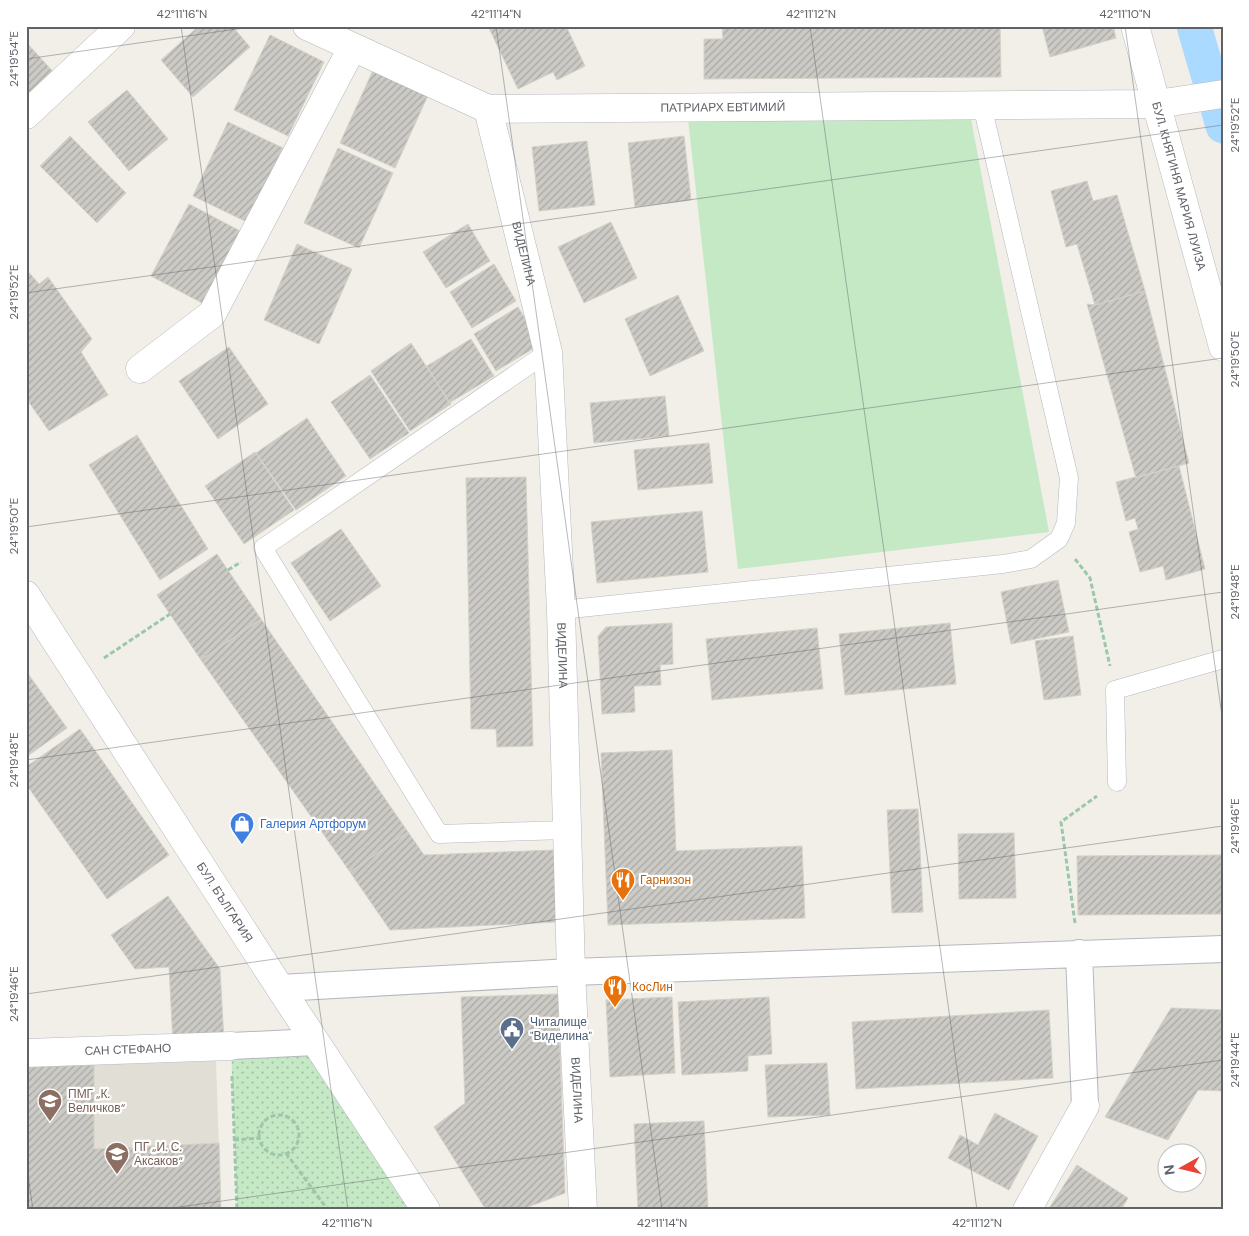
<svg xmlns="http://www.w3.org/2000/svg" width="1249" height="1236" font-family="'DM Sans',sans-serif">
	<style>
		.education { fill: #e1ded6 }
		.grass { fill: #c5e8c5 }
		.park { fill: url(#park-dots) }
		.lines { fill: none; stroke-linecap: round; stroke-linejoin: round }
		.canal { stroke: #aadaff; stroke-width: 35 }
		.building { fill: url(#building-hatch); stroke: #d6d1c6 }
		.service-casing { stroke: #b5b8bc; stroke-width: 19 }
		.pedestrian-casing { stroke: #b5b8bc; stroke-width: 28 }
		.minor-casing { stroke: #b5b8bc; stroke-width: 29 }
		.tertiary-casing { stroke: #b5b8bc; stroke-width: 29 }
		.path { stroke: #9cc7a9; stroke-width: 3; stroke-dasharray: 5 2.5; stroke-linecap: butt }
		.service { stroke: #fff; stroke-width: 18 }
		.pedestrian { stroke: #fff; stroke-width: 26 }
		.minor { stroke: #fff; stroke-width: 28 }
		.tertiary { stroke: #fff; stroke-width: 28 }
		.ticks { fill: none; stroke: #5f6368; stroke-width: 1; stroke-opacity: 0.45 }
		.labels { text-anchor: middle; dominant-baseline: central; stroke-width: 4.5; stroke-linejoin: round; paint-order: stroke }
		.street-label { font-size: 12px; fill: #5f6368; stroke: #fff }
		.shop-label { font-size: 12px; fill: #366cbe; stroke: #fff; text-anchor: start }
		.food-label { font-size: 12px; fill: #c56008; stroke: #fff; text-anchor: start }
		.service-label { font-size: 12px; fill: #4e5e75; stroke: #fff; text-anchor: start }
		.education-label { font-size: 12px; fill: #785e54; stroke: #fff; text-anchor: start }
		.neatline { fill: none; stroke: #5f6368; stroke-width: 2 }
		.ticks-label { font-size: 12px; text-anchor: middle; fill: #5f6368 }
	</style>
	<defs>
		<pattern id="park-dots" width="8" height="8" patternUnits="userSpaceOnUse" patternTransform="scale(1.25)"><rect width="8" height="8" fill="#c5e8c5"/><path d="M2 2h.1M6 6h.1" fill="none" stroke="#a3c0a4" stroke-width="1.8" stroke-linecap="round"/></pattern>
		<pattern id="building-hatch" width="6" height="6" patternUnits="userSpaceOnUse" patternTransform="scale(1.25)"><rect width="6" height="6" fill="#cccac5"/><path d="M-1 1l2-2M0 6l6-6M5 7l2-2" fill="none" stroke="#a9a8a4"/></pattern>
	</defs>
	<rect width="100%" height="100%" fill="#f1efe8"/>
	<path class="education" d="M216 1061 221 1210H26V1067Z"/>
	<path class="grass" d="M688 119H971L1049 532 738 569Z"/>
	<path class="park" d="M315 1042 426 1210H237L231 1046Z"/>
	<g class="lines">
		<path class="canal" d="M1194 26 1223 126"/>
	</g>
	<path class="building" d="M199 26H232L250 47 193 97 161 60Z
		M488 26H566L585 66 557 80 553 72 518 89Z
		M722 26H1000L1001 77 704 79V39H723Z
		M1042 26H1113L1116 38 1050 57Z
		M270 35 324 62 288 136 234 110Z
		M26 42 56 75 26 101Z
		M374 68 429 93 395 168 340 143Z
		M127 90 168 139 129 171 88 122Z
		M228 122 283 148 247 222 193 196Z
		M70 136 126 193 97 223 40 166Z
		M684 136 691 200 635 207 628 143Z
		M587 141 595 205 539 211 532 147Z
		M338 148 393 173 359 248 304 223Z
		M1087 181 1093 201 1117 195 1145 291 1095 305 1077 244 1066 247 1051 191Z
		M189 204 242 232 204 304 151 276Z
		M611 222 637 278 584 303 558 247Z
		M468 224 490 261 446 288 423 252Z
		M297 244 352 269 319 344 264 320Z
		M494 264 516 301 472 328 450 292Z
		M26 269 39 284 48 277 92 339 81 352 108 395 49 431 26 398Z
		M1145 291 1189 463 1136 478 1087 304 1095 305Z
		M678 295 704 351 650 376 625 319Z
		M518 307 541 344 496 371 474 334Z
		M471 339 494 376 449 403 427 366Z
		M411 343 451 404 410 431 371 371Z
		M229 347 268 404 218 439 179 381Z
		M370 375 409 433 370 459 331 402Z
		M665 396 669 436 594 443 590 403Z
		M307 418 346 476 296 510 256 453Z
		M137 435 208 549 160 580 89 465Z
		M709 443 713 483 638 490 634 450Z
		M255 452 294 510 244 544 205 486Z
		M1179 466 1205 569 1166 580 1163 566 1140 572 1129 532 1138 529 1135 518 1126 521 1116 482Z
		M526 477 533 746 497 747 496 729H471L466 478Z
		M702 511 708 572 597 583 591 522Z
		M341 529 381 586 330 621 291 563Z
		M217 554 261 619 201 660 157 595Z
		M1058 580 1069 632 1011 644 1001 592Z
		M261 619 408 832 350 872 201 660Z
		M672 623 673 664 660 665 661 685 634 686 635 712 602 714 598 636 606 627Z
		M950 623 956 684 845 695 839 634Z
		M817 628 823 689 712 700 706 639Z
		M1073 636 1081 695 1044 700 1035 641Z
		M26 671 67 728 26 757Z
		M80 729 169 855 107 899 26 784V767Z
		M672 750 676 851 802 846 805 918 608 925 601 753Z
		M918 809 923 912 892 913 887 810Z
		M408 832 424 855 554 850 557 922 390 930 350 872Z
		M1014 833 1016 898 959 899 958 834Z
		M1223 855V914L1078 915 1077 856Z
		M168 896 220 969 224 1041 173 1044 169 967 135 969 111 935Z
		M558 994 565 1193 520 1210H486L434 1127 465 1103 461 997Z
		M672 997 675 1073 610 1077 606 1000Z
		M769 997 772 1054 748 1056V1071L682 1075 678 1002Z
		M1171 1008 1223 1010V1091L1198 1090 1168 1140 1105 1117Z
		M1049 1010 1053 1078 856 1089 852 1022Z
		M827 1063 830 1115 768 1117 765 1065Z
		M94 1065V1149L219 1143 221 1210H111V1207L26 1209V1067Z
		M995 1113 1038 1136 1009 1190 948 1158 960 1135 978 1145Z
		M704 1121 708 1210H638L634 1124Z
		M1077 1165 1128 1198 1121 1210H1048Z"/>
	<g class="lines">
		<defs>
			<path id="service" d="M548 352 263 548 439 834 566 830
				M561 610 1003 564 1031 559 1059 539 1066 523 1069 478 982 105
				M1117 782 1115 690 1223 659"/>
			<path id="pedestrian" d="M1079 953 1085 1106
				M280 988 571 972 1223 949
				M231 1046 315 1042"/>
			<g id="minor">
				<path id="s1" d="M307 26 488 109 1157 104 1223 94"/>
				<path id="s2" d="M488 109 548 352 561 610 571 972 583 1210"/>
				<path d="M26 115 121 26"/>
				<path d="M140 369 212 314 352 48"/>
				<path id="s3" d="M26 1053 231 1046"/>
				<path d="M1027 1210 1085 1106"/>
			</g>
			<g id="tertiary">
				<path id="s4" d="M1135 26 1223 347"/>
				<path id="s5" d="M26 595 280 988 426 1210"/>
			</g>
		</defs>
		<use href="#service" class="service-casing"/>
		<use href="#pedestrian" class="pedestrian-casing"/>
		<use href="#minor" class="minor-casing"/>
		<use href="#tertiary" class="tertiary-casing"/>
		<path class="path" d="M1075 559 1090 578 1110 666
			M228 570 241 562
			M104 658 170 614
			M1075 923 1061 822 1097 796
			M232 1076 237 1210
			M259 1135a20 20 0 1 1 40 0a20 20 0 1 1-40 0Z
			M234 1140 259 1138
			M286 1153 328 1210"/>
		<use href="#service" class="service"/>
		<use href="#pedestrian" class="pedestrian"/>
		<use href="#minor" class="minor"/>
		<use href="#tertiary" class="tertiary"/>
	</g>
	<path class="ticks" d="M181 26 348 1210M496 26 662 1210M810 26 977 1210M1125 26 1223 723M26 59 258 26M26 293 1223 125M26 527 1223 358M26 760 1223 592M26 994 1223 826M26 1161 33 1210M158 1210 1223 1060"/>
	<defs>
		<symbol id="shop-pin" viewBox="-11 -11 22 30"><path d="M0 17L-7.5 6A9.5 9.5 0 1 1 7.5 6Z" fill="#3f7fe0" stroke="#fff"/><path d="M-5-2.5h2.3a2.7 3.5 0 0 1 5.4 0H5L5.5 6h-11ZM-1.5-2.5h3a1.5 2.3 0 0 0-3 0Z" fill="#fff"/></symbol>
		<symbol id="restaurant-pin" viewBox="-11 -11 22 30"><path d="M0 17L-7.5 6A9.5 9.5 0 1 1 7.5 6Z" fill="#e8710a" stroke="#fff"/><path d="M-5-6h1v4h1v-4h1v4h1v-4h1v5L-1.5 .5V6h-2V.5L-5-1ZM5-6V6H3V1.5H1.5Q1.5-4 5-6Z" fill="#fff"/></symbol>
		<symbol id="civic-pin" viewBox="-11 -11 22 30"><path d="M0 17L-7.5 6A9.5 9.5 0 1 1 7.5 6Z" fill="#5c6f8a" stroke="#fff"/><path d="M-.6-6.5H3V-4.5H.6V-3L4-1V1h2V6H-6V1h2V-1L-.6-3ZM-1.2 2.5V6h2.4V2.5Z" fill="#fff"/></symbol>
		<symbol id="school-pin" viewBox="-11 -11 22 30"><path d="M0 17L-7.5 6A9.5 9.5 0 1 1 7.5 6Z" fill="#8d6e63" stroke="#fff"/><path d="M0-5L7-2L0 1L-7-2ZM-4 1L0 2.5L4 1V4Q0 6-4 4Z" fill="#fff"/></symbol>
	</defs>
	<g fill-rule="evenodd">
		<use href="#shop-pin" x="228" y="810" width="28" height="38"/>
		<use href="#restaurant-pin" x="609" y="866" width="28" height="38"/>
		<use href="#restaurant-pin" x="601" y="973" width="28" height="38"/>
		<use href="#civic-pin" x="498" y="1015" width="28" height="38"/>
		<use href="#school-pin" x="36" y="1087" width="28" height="38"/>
		<use href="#school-pin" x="103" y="1140" width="28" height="38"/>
	</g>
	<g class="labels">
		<g class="street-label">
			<text stroke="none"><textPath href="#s1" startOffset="434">ПАТРИАРХ ЕВТИМИЙ</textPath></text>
			<text stroke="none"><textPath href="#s4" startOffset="166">БУЛ. КНЯГИНЯ МАРИЯ ЛУИЗА</textPath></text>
			<text stroke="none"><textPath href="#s2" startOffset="149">ВИДЕЛИНА</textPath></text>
			<text stroke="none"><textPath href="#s2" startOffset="554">ВИДЕЛИНА</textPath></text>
			<text stroke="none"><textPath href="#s5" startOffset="366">БУЛ. БЪЛГАРИЯ</textPath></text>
			<text stroke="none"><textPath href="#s3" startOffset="102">САН СТЕФАНО</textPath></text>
			<text stroke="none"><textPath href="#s2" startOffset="989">ВИДЕЛИНА</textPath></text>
		</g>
		<g class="shop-label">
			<text x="260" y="824">Галерия Артфорум</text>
		</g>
		<g class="food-label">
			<text x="640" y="880">Гарнизон</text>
			<text x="632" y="987">КосЛин</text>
		</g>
		<g class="service-label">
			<text x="530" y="1022">Читалище<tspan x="530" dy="14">"Виделина"</tspan></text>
		</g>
		<g class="education-label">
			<text x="68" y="1094">ПМГ „К.<tspan x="68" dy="14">Величков“</tspan></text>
			<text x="134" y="1147">ПГ „И. С.<tspan x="134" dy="14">Аксаков“</tspan></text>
		</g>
	</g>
	<rect width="1249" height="1236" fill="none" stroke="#ffffff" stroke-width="55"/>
	<g transform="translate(1182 1168) rotate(262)"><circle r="24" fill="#ffffff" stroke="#bfc1c3"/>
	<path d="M0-4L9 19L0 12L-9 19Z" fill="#ea4335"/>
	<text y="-8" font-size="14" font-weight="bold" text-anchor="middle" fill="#5f6368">N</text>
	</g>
	<rect x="28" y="28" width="1194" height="1180" class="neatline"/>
	<g class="ticks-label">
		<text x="182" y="18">42°11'16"N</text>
		<text x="496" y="18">42°11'14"N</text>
		<text x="811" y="18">42°11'12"N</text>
		<text x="1125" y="18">42°11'10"N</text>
		<text transform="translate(14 59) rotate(-90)" y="4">24°19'54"E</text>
		<text transform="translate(1235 125) rotate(-90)" y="4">24°19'52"E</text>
		<text transform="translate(14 292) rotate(-90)" y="4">24°19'52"E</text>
		<text transform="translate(1235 359) rotate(-90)" y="4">24°19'50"E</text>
		<text transform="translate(14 526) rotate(-90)" y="4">24°19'50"E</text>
		<text transform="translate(1235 592) rotate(-90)" y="4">24°19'48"E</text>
		<text transform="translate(14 760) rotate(-90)" y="4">24°19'48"E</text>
		<text transform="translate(1235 826) rotate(-90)" y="4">24°19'46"E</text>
		<text transform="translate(14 994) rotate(-90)" y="4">24°19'46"E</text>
		<text transform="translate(1235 1060) rotate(-90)" y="4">24°19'44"E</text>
		<text x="347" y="1227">42°11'16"N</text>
		<text x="662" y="1227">42°11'14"N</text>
		<text x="977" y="1227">42°11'12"N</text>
	</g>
</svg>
